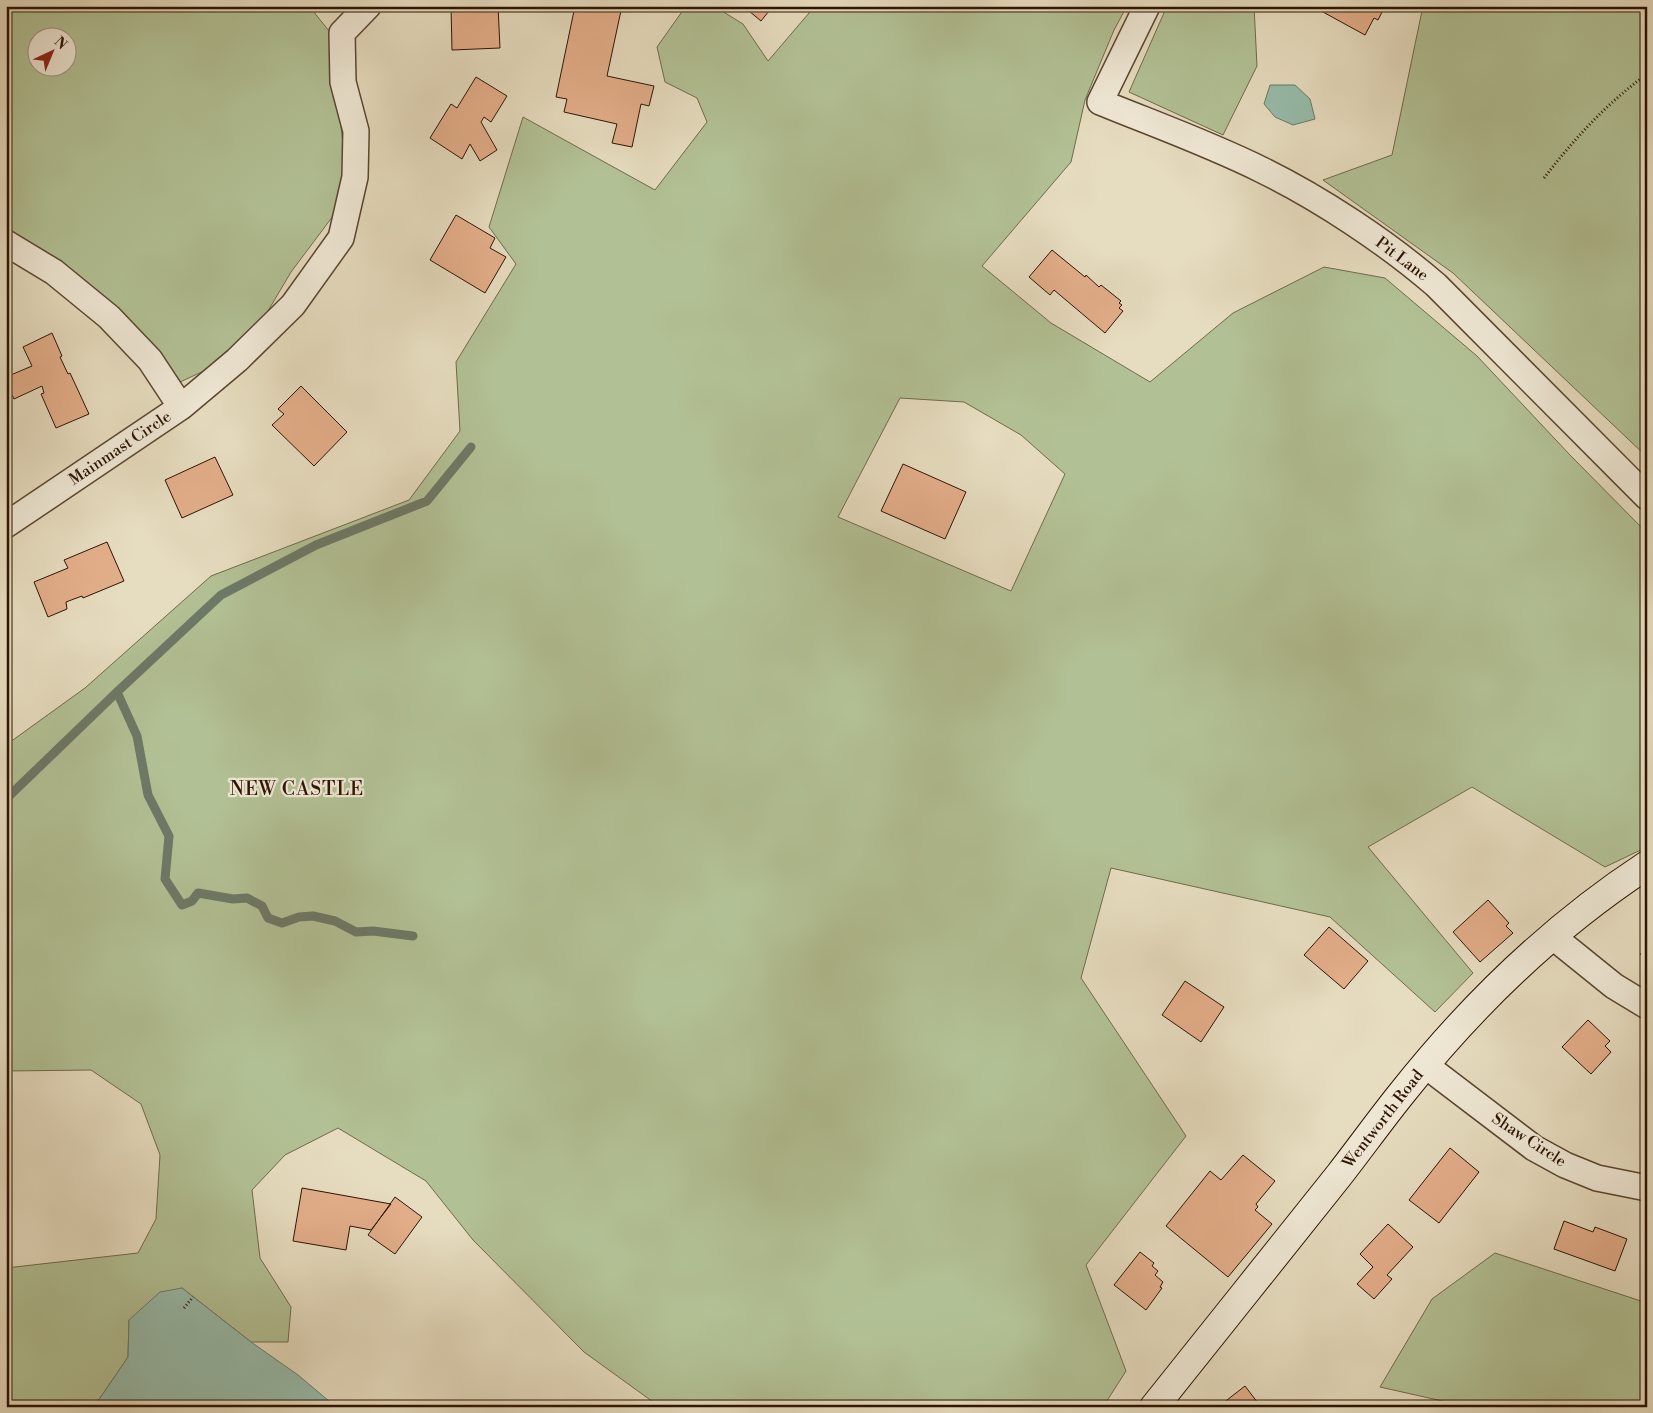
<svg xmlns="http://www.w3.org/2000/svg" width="1653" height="1413" font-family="'Libre Bodoni',serif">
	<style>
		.green { fill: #b2c195; stroke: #706a4c; fill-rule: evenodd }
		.water { fill: #97bcab; stroke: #6d7967 }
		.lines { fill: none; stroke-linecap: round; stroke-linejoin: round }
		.stream { stroke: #6d7967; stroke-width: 9 }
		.building { fill: #e3ae8a; stroke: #2d1402 }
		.minor-casing { stroke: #5b4631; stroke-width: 28 }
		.secondary-casing { stroke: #2d1402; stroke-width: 30 }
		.path { stroke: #2d1402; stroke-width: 3; stroke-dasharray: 1 2.5; stroke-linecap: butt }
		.minor { stroke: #efe8d5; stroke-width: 25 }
		.secondary { stroke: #efe8d5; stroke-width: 28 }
		.labels { text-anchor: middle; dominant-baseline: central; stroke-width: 4.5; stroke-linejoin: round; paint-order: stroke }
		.street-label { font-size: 16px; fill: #2d1402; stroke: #efe8d5 }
		.quarter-label { font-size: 19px; letter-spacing: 1px; fill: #2d1402; stroke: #efe8d5 }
	</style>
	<rect width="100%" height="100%" fill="#e6dcbf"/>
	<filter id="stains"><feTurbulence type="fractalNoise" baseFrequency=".004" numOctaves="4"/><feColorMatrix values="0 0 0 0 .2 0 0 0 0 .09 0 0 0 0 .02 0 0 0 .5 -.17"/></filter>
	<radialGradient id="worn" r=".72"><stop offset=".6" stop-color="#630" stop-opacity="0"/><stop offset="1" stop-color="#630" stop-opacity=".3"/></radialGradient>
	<path class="green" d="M6 6H309L333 36 331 73 341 126 345 164 333 216 291 272 265 316 206 370 180 382 126 320 6 231ZM38 38H68V68H38Z
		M686 6H714L743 24 768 61 815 6H1127L1114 30 1085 100 1071 162 982 266 1051 323 1150 382 1233 313 1324 267 1385 278 1477 356 1570 455 1647 533V847L1605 867 1472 787 1368 847 1473 973 1435 1012 1330 917 1111 868 1081 978 1186 1136 1086 1265 1126 1371 1103 1407H660L584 1352 473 1240 426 1181 338 1128 285 1155 252 1190 260 1258 291 1307 288 1342H251L182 1288 129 1320 128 1357 94 1407H6V1268L138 1253 156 1219 160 1155 141 1104 91 1070 6 1071V745L85 688 211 576 409 500 460 431 456 362 516 264 489 227 523 117 655 190 707 122 697 98 665 82 657 47ZM900 398 964 402 1021 435 1065 474 1011 591 838 517Z
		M1167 6H1254L1257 66 1223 135 1129 92Z
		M1423 6H1647V457L1453 273 1323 180 1392 155Z
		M1495 1253 1647 1303V1407H1469L1380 1387 1432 1299Z"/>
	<path class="water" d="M1270 85H1295L1310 99 1315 119 1293 125 1275 117 1264 104Z
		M182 1288 251 1342 298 1375 336 1407H94L128 1357 129 1320 160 1292Z"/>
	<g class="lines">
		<path class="stream" d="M117 692 137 736 148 795 169 836 165 879 182 905 192 901 198 893 233 899 247 898 262 906 268 918 282 923 299 917 313 916 335 921 356 932 373 931 413 936
			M6 799 117 692 221 595 316 545 427 501 471 447"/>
	</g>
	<path class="building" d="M451 6H498L500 48 452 50Z
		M575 6H622L607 76 654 86 649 106 641 104 632 147 612 143 617 124 564 112 567 99 556 97Z
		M743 6H773L761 21Z
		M1312 6H1385L1378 20 1374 18 1365 35Z
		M476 77 507 96 491 122 484 117 481 122 497 150 480 161 470 144 462 159 430 138 451 104 457 108Z
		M456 215 495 238 490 248 506 257 485 293 430 260Z
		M1052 250 1085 277 1086 275 1099 287 1101 285 1121 301 1119 303 1122 305 1119 308 1123 311 1105 333 1054 290 1050 295 1029 277Z
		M52 333 62 356 60 357 68 374 70 373 89 414 56 428 41 394 44 393 42 386 14 399 6 382V377L32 366 23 347Z
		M301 386 347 432 314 466 272 425 284 414 278 409Z
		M215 457 233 495 182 518 165 480Z
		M903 464 966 492 945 539 881 511Z
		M107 542 124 581 83 598 82 596 66 602 67 609 48 617 34 582 68 568 64 560Z
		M1488 900 1509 923 1506 926 1513 933 1480 962 1453 932Z
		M1329 927 1368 961 1344 989 1304 955Z
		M1647 948V961L1640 954Z
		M1185 981 1224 1007 1201 1042 1162 1015Z
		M1588 1020 1610 1041 1605 1046 1611 1052 1591 1074 1562 1047Z
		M1450 1148 1479 1172 1439 1223 1409 1200Z
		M1243 1155 1275 1181 1256 1204 1258 1207 1255 1210 1272 1224 1228 1277 1166 1226 1210 1171 1221 1180Z
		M302 1188 391 1204 371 1230 350 1226 346 1250 293 1241Z
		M395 1197 422 1217 395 1254 368 1235Z
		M1564 1221 1593 1232 1595 1227 1627 1239 1615 1271 1554 1249Z
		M1388 1224 1413 1247 1387 1275 1392 1279 1374 1299 1357 1284 1373 1267 1360 1254Z
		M1140 1252 1154 1263 1152 1266 1158 1271 1155 1275 1163 1282 1160 1287 1162 1288 1146 1310 1114 1285Z
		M1245 1386 1261 1407H1218Z"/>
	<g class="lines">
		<defs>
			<path id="minor" d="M1147 6 1100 102C1154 124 1210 144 1262 170 1321 199 1386 242 1436 285L1647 497
				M6 243 54 272 109 317 150 360 181 407 6 525
				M181 407 237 360 293 305 341 238 355 177 356 131 343 82 342 33 368 6
				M1552 936 1614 986 1647 1006
				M1425 1065 1534 1148 1565 1165 1597 1178 1647 1188"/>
			<path id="secondary" d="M1154 1407C1216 1329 1278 1252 1340 1174 1361 1147 1381 1119 1402 1093 1471 1006 1554 926 1647 865"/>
		</defs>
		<use href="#minor" class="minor-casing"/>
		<use href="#secondary" class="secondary-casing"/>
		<path class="path" d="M1544 178C1574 139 1607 103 1647 74
			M184 1308 193 1297"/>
		<use href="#minor" class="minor"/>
		<use href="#secondary" class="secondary"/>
	</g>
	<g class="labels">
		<g class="street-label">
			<text transform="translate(1402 259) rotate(37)">Pit Lane</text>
			<text transform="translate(120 448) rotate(-34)">Mainmast Circle</text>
			<text transform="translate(1383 1119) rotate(-52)">Wentworth Road</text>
			<text transform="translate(1529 1140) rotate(33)">Shaw Circle</text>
		</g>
		<g class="quarter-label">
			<text x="297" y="789">NEW CASTLE</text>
		</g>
	</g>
	<rect width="1653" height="1413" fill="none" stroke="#e6dcbf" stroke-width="25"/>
	<rect x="8" y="8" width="1638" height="1398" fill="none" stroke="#2d1402" stroke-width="2.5"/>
	<rect x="12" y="12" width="1628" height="1388" fill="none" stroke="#2d1402"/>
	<g transform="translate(52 52) rotate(44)"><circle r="24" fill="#efe8d5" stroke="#a19381"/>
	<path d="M0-4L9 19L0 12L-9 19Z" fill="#8f2418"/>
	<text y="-8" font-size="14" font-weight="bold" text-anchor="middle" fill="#2d1402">N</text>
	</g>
	<rect width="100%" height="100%" filter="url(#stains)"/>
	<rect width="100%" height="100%" fill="url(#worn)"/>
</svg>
